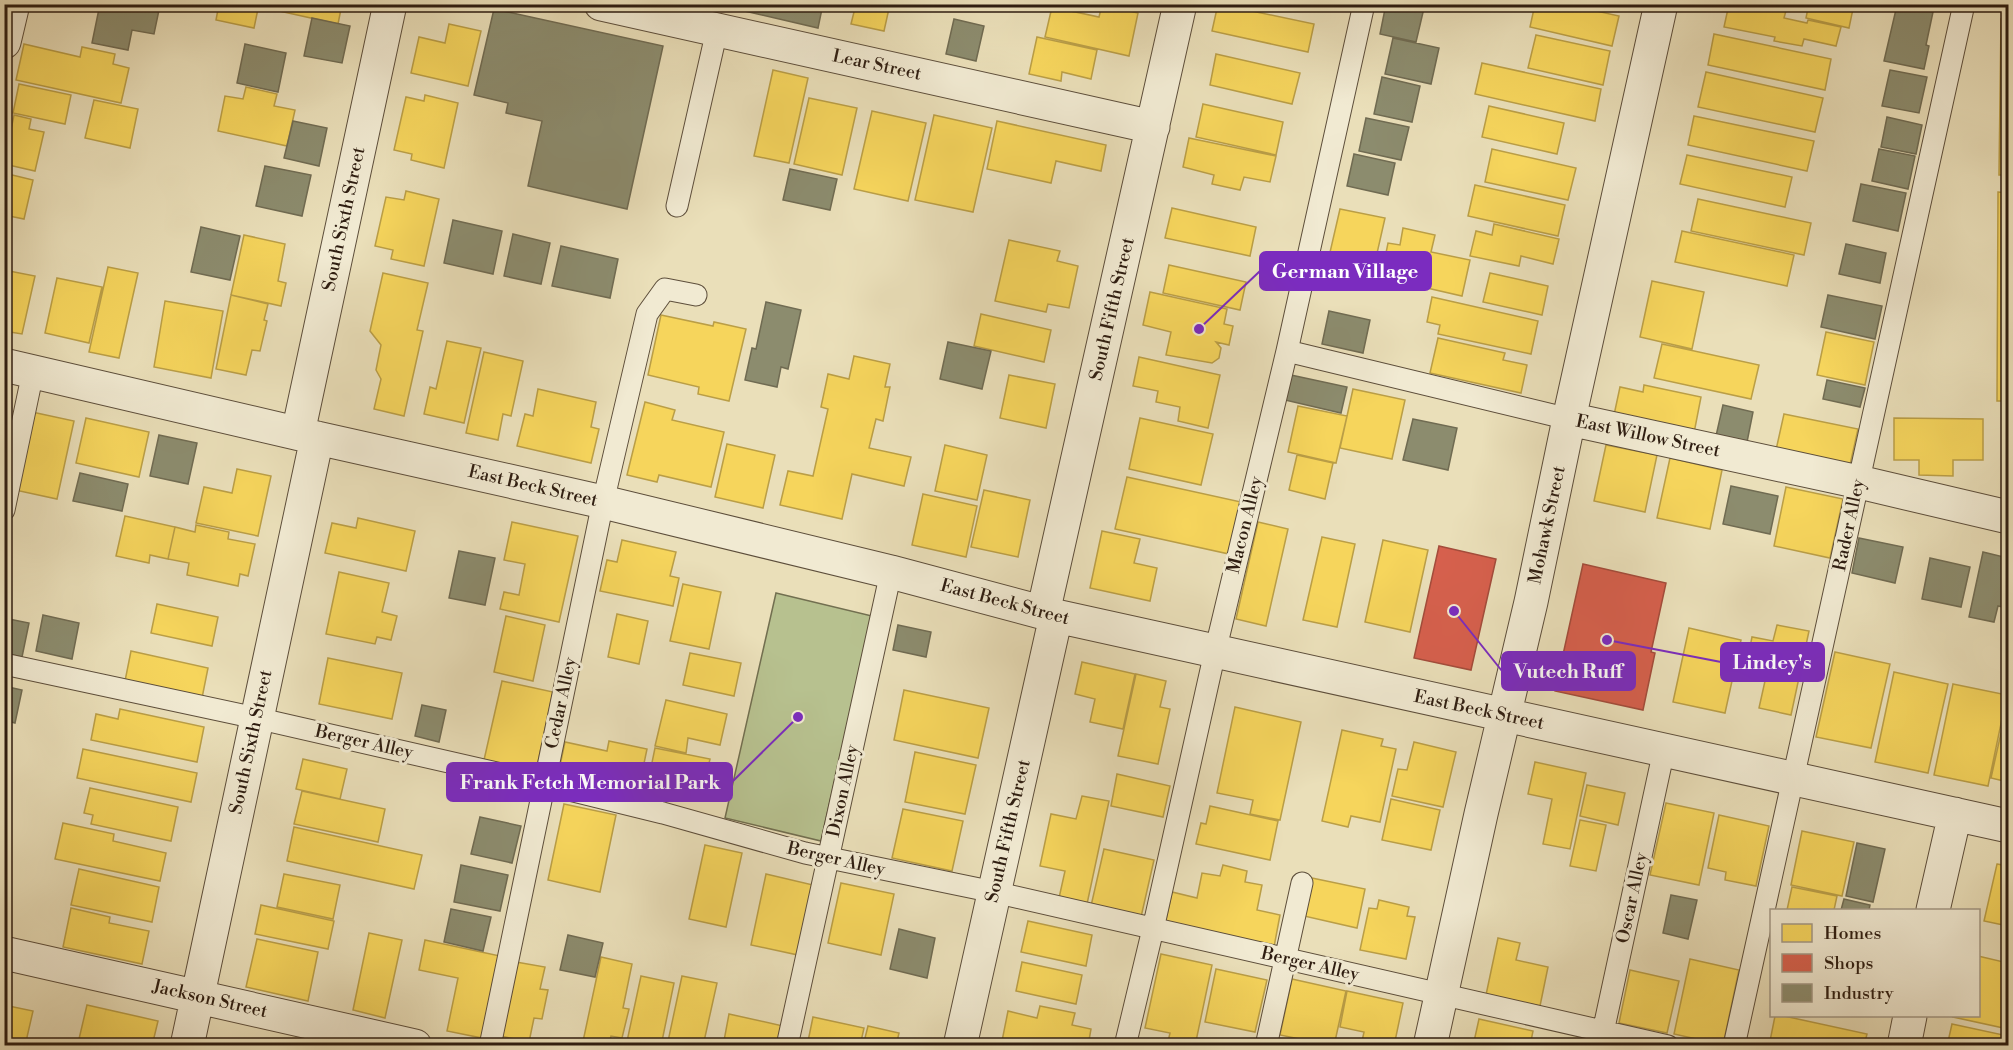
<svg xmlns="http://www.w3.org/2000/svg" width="2013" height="1050" font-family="'Libre Bodoni',serif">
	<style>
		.green { fill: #b7c18f; stroke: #726f50; stroke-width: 1.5 }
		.homes { fill: #f6d55c; stroke: #ba9e46; stroke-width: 1.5 }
		.shops { fill: #d6604d; stroke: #a44c3b; stroke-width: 1.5 }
		.industry { fill: #8c8c6e; stroke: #706b52; stroke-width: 1.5 }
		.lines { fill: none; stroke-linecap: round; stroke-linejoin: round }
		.service-casing { stroke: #5d4e3b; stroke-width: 23 }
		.minor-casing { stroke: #5d4e3b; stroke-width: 35 }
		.service { stroke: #f1ead2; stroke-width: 21 }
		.minor { stroke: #f1ead2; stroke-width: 33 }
		.labels { text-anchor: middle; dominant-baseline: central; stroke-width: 6; stroke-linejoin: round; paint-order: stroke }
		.street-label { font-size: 18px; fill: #2e1d11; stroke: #f1ead2 }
		.leader { fill: none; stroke: #7b2cbf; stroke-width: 2 }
		.callout-dot { fill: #7b2cbf; stroke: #f1ead2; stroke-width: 2 }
		.callout { fill: #7b2cbf; stroke: #7b2cbf; stroke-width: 2 }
		.callout-label { font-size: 20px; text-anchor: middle; font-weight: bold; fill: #fff }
	</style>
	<rect width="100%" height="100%" fill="#eadfb9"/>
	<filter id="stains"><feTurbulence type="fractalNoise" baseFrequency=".00333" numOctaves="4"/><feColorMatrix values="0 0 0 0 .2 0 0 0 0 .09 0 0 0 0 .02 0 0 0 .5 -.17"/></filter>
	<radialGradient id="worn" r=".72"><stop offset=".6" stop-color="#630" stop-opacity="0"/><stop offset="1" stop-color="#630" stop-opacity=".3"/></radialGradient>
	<path class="green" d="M776 593 872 616 821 841 725 818Z"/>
	<path class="homes" d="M219 4H259L254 28 216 20Z
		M271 4H342L338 24 270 9Z
		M856 4H890L884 31 851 24Z
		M1218 4 1314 24 1308 52 1212 31Z
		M1535 4H1565L1619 16 1612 46 1530 27Z
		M1729 4H1776L1787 7 1784 18 1807 23 1808 20 1841 27 1836 46 1804 39 1802 46 1774 41 1775 37 1724 27Z
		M1791 4H1854L1849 28 1806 18 1808 8Z
		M1102 5 1138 13 1129 56 1045 37 1052 7 1099 17Z
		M2001 19H2008V175H1999Z
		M449 24 481 31 468 86 411 73 419 37 445 43Z
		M1714 34 1831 59 1825 90 1708 65Z
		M1536 35 1610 51 1603 85 1528 68Z
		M1037 37 1097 50 1091 79 1062 72 1061 81 1029 74Z
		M24 44 80 57 82 47 115 54 113 64 129 68 121 103 16 80Z
		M1216 54 1300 73 1292 104 1210 85Z
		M1482 63 1601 89 1595 121 1475 94Z
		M773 70 808 78 789 163 754 156Z
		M1706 72 1823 98 1815 132 1698 107Z
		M19 84 71 95 65 124 13 113Z
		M246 87 277 94 274 106 295 110 287 146 218 131 225 96 243 99Z
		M425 95 458 103 444 168 411 160 412 154 394 150 406 97 424 101Z
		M809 98 857 108 842 175 794 164Z
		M94 100 138 109 130 148 85 138Z
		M1203 104 1283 122 1276 155 1196 137Z
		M1489 106 1564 123 1557 154 1482 137Z
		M872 111 926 123 908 201 854 189Z
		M14 115 31 119 29 129 44 132 35 171 4 164Z
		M934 115 992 128 973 212 915 200Z
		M1694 116 1814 141 1807 171 1688 145Z
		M997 121 1106 145 1101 171 1056 161 1051 183 987 169Z
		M1189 138 1276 156 1270 182 1244 177 1240 190 1212 184 1214 175 1183 167Z
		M1492 149 1576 168 1568 200 1485 182Z
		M1687 155 1792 177 1785 207 1680 184Z
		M4 173 33 180 24 219 4 215Z
		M1475 185 1565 205 1558 236 1468 216Z
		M406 191 439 199 424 266 391 259 393 250 375 246 386 197 404 200Z
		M1998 192 2008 193V401H1997Z
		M1698 199 1811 223 1804 255 1691 231Z
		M1172 208 1256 227 1250 256 1165 238Z
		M1340 209 1385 218 1373 271 1328 261Z
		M1494 224 1559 239 1553 264 1521 256 1519 266 1470 256 1476 231 1492 235Z
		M1403 228 1435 235 1431 252 1470 260 1462 296 1392 280 1393 276 1382 273 1388 243 1400 245Z
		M1682 231 1794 255 1787 286 1675 262Z
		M244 235 285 244 278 281 286 283 281 306 231 295Z
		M1009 240 1060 251 1057 261 1078 266 1069 308 1048 304 1046 312 995 301Z
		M1169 265 1246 282 1240 310 1163 293Z
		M108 267 138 273 119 358 89 352Z
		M4 270 35 276 22 334 4 331Z
		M383 273 428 283 417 330 423 331 404 416 374 409 381 379 376 370 381 345 370 331Z
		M1490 273 1548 286 1542 315 1483 302Z
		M57 278 102 287 89 343 45 333Z
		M1652 281 1704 292 1692 349 1640 337Z
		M1150 292 1227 309 1224 324 1233 326 1229 345 1216 342 1221 348 1219 358 1212 363 1166 355 1171 332 1143 325Z
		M231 295 268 304 264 320 267 321 260 351 252 350 246 375 216 369Z
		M1432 297 1538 321 1531 354 1438 334 1440 325 1427 322Z
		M165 301 223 311 211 378 154 367Z
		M981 314 1051 330 1044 362 974 346Z
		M661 315 713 326 714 322 746 329 729 401 698 394 699 387 648 375Z
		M1826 332 1874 342 1865 385 1817 375Z
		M1438 338 1505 353 1503 360 1527 365 1521 393 1430 373Z
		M447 341 481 348 464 423 424 414 430 387 436 389Z
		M1662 344 1759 365 1751 399 1654 378Z
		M484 352 523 361 511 416 503 414 498 440 466 433Z
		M854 356 890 364 885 387H890L883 421 876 419 869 448 911 457 904 486 852 474 842 519 780 505 788 471 813 476 828 409 821 407 828 374 849 379Z
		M1139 357 1220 375 1208 428 1178 421 1180 407 1156 402 1158 391 1133 386Z
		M1009 375 1055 384 1046 428 1000 418Z
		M1644 385 1701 397 1694 433 1614 415 1620 387 1643 392Z
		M538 389 596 402 591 427 599 429 591 463 517 446 525 414 533 416Z
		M1353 389 1405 400 1392 459 1340 448Z
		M645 402 675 410 672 420 724 432 711 487 659 475 657 482 627 475Z
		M1298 406 1347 416 1336 463 1288 452Z
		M32 412 74 421 57 499 15 490Z
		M1784 414 1858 429 1850 465 1776 450Z
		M86 418 149 432 139 477 76 463Z
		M1140 418 1213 434 1201 485 1129 469Z
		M1894 418 1983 419V460H1953V476L1919 475V460H1894Z
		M727 444 775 455 763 508 715 497Z
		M945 445 987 455 977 500 935 491Z
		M1606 445 1657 455 1645 512 1594 501Z
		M1297 455 1333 463 1325 499 1289 490Z
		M1670 458 1722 470 1710 529 1657 518Z
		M237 469 271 476 258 536 196 523 204 487 232 493Z
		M1127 477 1241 502 1229 554 1115 529Z
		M1786 487 1843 499 1830 558 1774 546Z
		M984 490 1030 500 1018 557 971 547Z
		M923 494 977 506 966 557 912 545Z
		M125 516 175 527 168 559 150 555 149 563 116 556Z
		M358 518 415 531 406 571 325 553 332 523 356 528Z
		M512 522 578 536 559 622 500 609 504 592 519 595 525 564 504 560Z
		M1258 522 1288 529 1266 626 1236 619Z
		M196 525 229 532 228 539 255 544 248 576 240 574 238 586 187 575 189 563 168 559 175 527 195 532Z
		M1102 531 1140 539 1134 563 1157 568 1150 601 1090 588Z
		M1322 537 1355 544 1337 627 1303 620Z
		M622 540 676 552 670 576 679 578 673 606 600 591 607 560 617 562Z
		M1383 540 1428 550 1410 632 1365 622Z
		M339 572 389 583 382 612 397 616 391 640 377 637 375 644 326 634Z
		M683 584 721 592 709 649 670 641Z
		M157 604 218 617 212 646 151 633Z
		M617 614 648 621 639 664 608 657Z
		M506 616 545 625 533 681 494 672Z
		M1777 625 1809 631 1791 715 1759 708 1765 681 1744 677 1752 637 1773 641Z
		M1689 628 1741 640 1725 713 1673 702Z
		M131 651 208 668 202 698 125 681Z
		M1835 652 1890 664 1871 748 1816 737Z
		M690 653 741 663 734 696 683 685Z
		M328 658 402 673 392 719 319 704Z
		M1082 662 1135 674 1123 729 1090 722 1095 699 1075 694Z
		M1894 672 1948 684 1928 773 1875 762Z
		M1136 674 1166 681 1160 707 1170 709 1158 764 1118 756Z
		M502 681 553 692 536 771 484 760Z
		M1953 684 2007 695 1988 786 1934 775Z
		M904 690 989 708 978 758 894 740Z
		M666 700 727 714 720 745 688 738 686 753 655 746Z
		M2007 706H2008V782L1991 778Z
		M1235 707 1301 722 1280 820 1250 814 1253 800 1217 793Z
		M120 709 204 727 197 762 91 740 96 714 118 719Z
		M1342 730 1383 739 1381 746 1396 749 1380 822 1351 816 1348 827 1322 821Z
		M609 741 647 749 638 792 558 775 565 742 607 751Z
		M1414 742 1456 752 1443 807 1392 796 1398 769 1407 770Z
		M655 748 710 759 701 798 647 787Z
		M83 749 197 773 191 802 77 778Z
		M915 752 976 765 965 814 905 802Z
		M303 759 347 769 340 799 296 789Z
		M1535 762 1586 773 1570 849 1543 844 1552 799 1528 794Z
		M1117 774 1170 786 1163 817 1111 806Z
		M1587 785 1625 793 1618 825 1580 816Z
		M90 788 178 807 171 841 91 824 93 815 84 813Z
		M302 791 385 809 378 842 294 824Z
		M1082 796 1109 801 1087 904 1059 898 1065 871 1040 866 1051 814 1076 819Z
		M1391 799 1440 810 1431 850 1382 840Z
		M1666 803 1714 813 1699 885 1650 875Z
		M564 804 616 815 600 892 548 880Z
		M1210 806 1278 821 1270 860 1196 844 1201 823 1206 824Z
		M903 809 963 821 952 871 892 858Z
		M1719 815 1769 826 1756 886 1725 880 1726 872 1708 868Z
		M1580 820 1606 825 1596 871 1570 866Z
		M63 823 114 834 113 841 166 853 160 881 55 859Z
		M294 827 422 855 414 889 287 861Z
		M1802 831 1854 842 1842 896 1791 885Z
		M705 845 742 853 726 927 689 919Z
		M1104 849 1154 860 1141 917 1091 906Z
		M1997 864 2008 866V926L1984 921Z
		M1223 865 1247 871 1245 882 1262 885 1257 910 1280 915 1274 947 1165 924 1172 892 1197 898 1202 873 1220 876Z
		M79 869 159 887 152 922 71 905Z
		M284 874 340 885 333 919 277 907Z
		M766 874 813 885 798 955 751 945Z
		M1312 878 1365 889 1357 928 1304 916Z
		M841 883 894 894 881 955 828 943Z
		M1792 887 1837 896 1834 910H1787Z
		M1379 900 1409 907 1407 916 1415 917 1406 959 1360 950 1369 908 1377 909Z
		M261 905 334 921 328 949 255 934Z
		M71 908 110 917 109 923 149 931 142 964 63 947Z
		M1028 921 1092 935 1086 966 1021 952Z
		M369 933 402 940 385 1018 353 1010Z
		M1498 938 1520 943 1516 960 1548 967 1540 1006 1486 995Z
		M257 939 318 952 308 1001 246 987Z
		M425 940 500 956 482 1038 447 1031 458 978 419 970Z
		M1161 954 1212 965 1195 1046H1167L1170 1033 1145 1028Z
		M1978 956 2008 963V1029L1953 1017 1954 1016H1978Z
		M601 957 632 964 623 1008 629 1009 622 1038 611 1036 609 1046H582Z
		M1690 959 1739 970 1723 1045 1674 1034Z
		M516 962 545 967 540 989 548 990 542 1019 534 1018 529 1042 500 1036Z
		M1022 962 1082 975 1076 1004 1016 991Z
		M1216 969 1267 980 1255 1032 1205 1022Z
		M1630 970 1679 981 1667 1033 1619 1023Z
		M641 976 674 983 661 1046H626Z
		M682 976 717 983 703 1046H667Z
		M1292 979 1346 991 1334 1046 1280 1035Z
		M1347 991 1403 1003 1394 1046H1361L1364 1032 1340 1027Z
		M4 1005 33 1011 25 1046 4 1044Z
		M87 1005 158 1021 152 1046H107L79 1039Z
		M1040 1006 1075 1013 1072 1025 1091 1029 1088 1046H1001L1008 1011 1037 1018Z
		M729 1014 783 1026 779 1046H723Z
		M1775 1016H1784L1867 1034 1864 1046H1769Z
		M813 1017 864 1028 860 1046H807Z
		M1479 1019 1533 1031 1530 1046H1473Z
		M1952 1024 2008 1036V1046H1947Z
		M868 1026 899 1033 896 1046H863Z"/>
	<path class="shops" d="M1439 546 1496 559 1471 670 1414 658Z
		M1583 564 1666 583 1651 652 1655 653 1643 710 1555 691Z"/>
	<path class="industry" d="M100 4 136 11 137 5 159 10 154 34 132 30 128 50 92 43Z
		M714 4H823L818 28Z
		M1386 4H1408L1424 8 1416 42 1380 34Z
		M1897 5 1933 12 1926 45 1929 46 1924 69 1884 61Z
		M494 9 663 46 627 209 528 186 542 121 506 113 508 103 474 95Z
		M312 18 350 26 342 63 304 56Z
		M954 19 984 26 976 61 946 54Z
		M1393 38 1439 48 1431 84 1385 74Z
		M245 44 286 53 278 92 237 83Z
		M1890 70 1927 77 1919 113 1882 106Z
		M1382 77 1420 86 1412 122 1374 114Z
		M1887 117 1922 125 1916 154 1881 147Z
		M1366 118 1409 127 1401 160 1359 151Z
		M293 121 327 128 319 166 284 158Z
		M1879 149 1915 156 1908 189 1872 181Z
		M1354 154 1395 163 1388 195 1347 186Z
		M265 166 311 175 302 216 256 206Z
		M790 169 837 179 830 210 783 200Z
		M1861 184 1906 193 1898 231 1853 221Z
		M453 220 502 231 493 274 444 263Z
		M201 227 240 236 230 280 191 272Z
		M513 234 550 243 541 284 504 276Z
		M1846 244 1886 253 1880 283 1839 274Z
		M561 246 618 259 610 298 552 286Z
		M1828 295 1882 306 1875 339 1821 327Z
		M766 302 801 310 788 369 781 367 777 387 745 380 752 348 756 349Z
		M1329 311 1370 320 1363 353 1322 344Z
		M948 342 991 351 982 389 940 379Z
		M1291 375 1347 387 1341 413 1285 400Z
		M1827 380 1865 388 1860 407 1823 399Z
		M1723 405 1753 412 1747 442 1716 436Z
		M1413 419 1457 428 1448 470 1403 460Z
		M159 435 197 443 188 484 150 476Z
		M80 473 128 484 122 511 73 501Z
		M1731 486 1778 496 1770 534 1723 524Z
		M1859 538 1903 547 1895 583 1852 573Z
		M459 551 495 558 485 605 449 598Z
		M1983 552 2008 558V608L1998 606 1994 622 1969 617Z
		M1930 558 1970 567 1961 607 1922 599Z
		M43 615 79 623 72 659 36 651Z
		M4 618 29 623 22 657 4 653Z
		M898 625 931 632 926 657 893 650Z
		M4 686 22 690 15 723 4 720Z
		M422 705 446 710 439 742 415 736Z
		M4 765 11 767 4 799Z
		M4 809 11 811 4 840Z
		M480 817 521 826 512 863 471 854Z
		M1857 843 1885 849 1873 902 1846 896Z
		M461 865 508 875 500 911 454 902Z
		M1671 895 1697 900 1688 939 1663 933Z
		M1844 899 1870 905 1869 910H1841Z
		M451 909 491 917 483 951 444 942Z
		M899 929 935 938 927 978 890 969Z
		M568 935 603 943 595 977 560 970Z"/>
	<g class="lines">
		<defs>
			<path id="service" d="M677 206 717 30
				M1287 351 1569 419
				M4 510 33 372
				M4 664 256 718 545 784 663 813 805 853 994 892 1668 1046
				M490 1046 603 502 647 314 665 289 696 295
				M787 1046 891 572
				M1125 1046 1153 929 1215 652 1287 351 1364 4
				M1266 1046 1302 883
				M1600 1046 1664 750
				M1734 1046 1964 4"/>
			<path id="minor" d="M601 4 1153 127
				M4 42 13 4
				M4 365 317 438 603 502 891 572 1056 616 2008 826
				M1569 419 1859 482 2008 517
				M298 433 390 4
				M1043 613 1180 4
				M1933 910 1955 814
				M4 953 415 1046
				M187 1046 317 438
				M960 1046 1056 616
				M1430 1046 1481 814 1531 602 1569 419 1661 4
				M1904 1046 1910 1016"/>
		</defs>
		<use href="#service" class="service-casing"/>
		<use href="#minor" class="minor-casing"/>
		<use href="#service" class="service"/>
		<use href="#minor" class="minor"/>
	</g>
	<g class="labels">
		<g class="street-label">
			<text transform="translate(877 65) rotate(12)">Lear Street</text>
			<text transform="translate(344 219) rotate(-78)">South Sixth Street</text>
			<text transform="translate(1112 309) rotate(-77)">South Fifth Street</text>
			<text transform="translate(1648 436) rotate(12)">East Willow Street</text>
			<text transform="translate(533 486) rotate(13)">East Beck Street</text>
			<text transform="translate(1245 525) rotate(-76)">Macon Alley</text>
			<text transform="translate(1547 525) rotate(-78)">Mohawk Street</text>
			<text transform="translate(1849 525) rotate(-78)">Rader Alley</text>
			<text transform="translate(1005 602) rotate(15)">East Beck Street</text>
			<text transform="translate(561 703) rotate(-78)">Cedar Alley</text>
			<text transform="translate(1479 710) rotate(12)">East Beck Street</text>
			<text transform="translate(251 742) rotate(-78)">South Sixth Street</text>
			<text transform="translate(364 742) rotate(13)">Berger Alley</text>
			<text transform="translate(843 791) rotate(-78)">Dixon Alley</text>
			<text transform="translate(1008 831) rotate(-77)">South Fifth Street</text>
			<text transform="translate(836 859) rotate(13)">Berger Alley</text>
			<text transform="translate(1632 898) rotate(-78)">Oscar Alley</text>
			<text transform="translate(1310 964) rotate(13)">Berger Alley</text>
			<text transform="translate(210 999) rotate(13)">Jackson Street</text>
		</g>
	</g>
	<path class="leader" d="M1199 329L1260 271M1607 640L1721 662M1454 611L1502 671M798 717L732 782"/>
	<g class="callout-dot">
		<circle cx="1199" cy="329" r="6"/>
		<circle cx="1607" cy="640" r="6"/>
		<circle cx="1454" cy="611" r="6"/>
		<circle cx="798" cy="717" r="6"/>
	</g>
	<g class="callout">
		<rect x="1260" y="252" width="171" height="38" rx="6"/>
		<rect x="1721" y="643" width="103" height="38" rx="6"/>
		<rect x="1502" y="652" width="133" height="38" rx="6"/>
		<rect x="447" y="763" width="285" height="38" rx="6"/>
	</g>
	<g class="callout-label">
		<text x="1345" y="278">German Village</text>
		<text x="1772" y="669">Lindey's</text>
		<text x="1568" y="678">Vutech Ruff</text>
		<text x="590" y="789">Frank Fetch Memorial Park</text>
	</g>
	<rect width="2013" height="1050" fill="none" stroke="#eadfb9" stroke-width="24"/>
	<rect x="6" y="6" width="2001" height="1038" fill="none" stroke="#2e1d11" stroke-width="3"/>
	<rect x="12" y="12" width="1989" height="1026" fill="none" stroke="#2e1d11" stroke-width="1.5"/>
	<rect x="1770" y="909" width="210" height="108" fill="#f1ead2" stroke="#a39885" stroke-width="1.5"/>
	<rect x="1782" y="924" width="30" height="18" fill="#f6d55c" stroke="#a39885" stroke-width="1.5"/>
	<text x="1824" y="939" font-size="18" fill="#2e1d11">Homes</text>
	<rect x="1782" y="954" width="30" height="18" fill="#d6604d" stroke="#a39885" stroke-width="1.5"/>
	<text x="1824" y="969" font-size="18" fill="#2e1d11">Shops</text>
	<rect x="1782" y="984" width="30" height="18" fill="#8c8c6e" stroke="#a39885" stroke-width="1.5"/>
	<text x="1824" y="999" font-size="18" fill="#2e1d11">Industry</text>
	<rect width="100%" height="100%" filter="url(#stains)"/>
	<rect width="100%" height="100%" fill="url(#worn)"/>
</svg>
